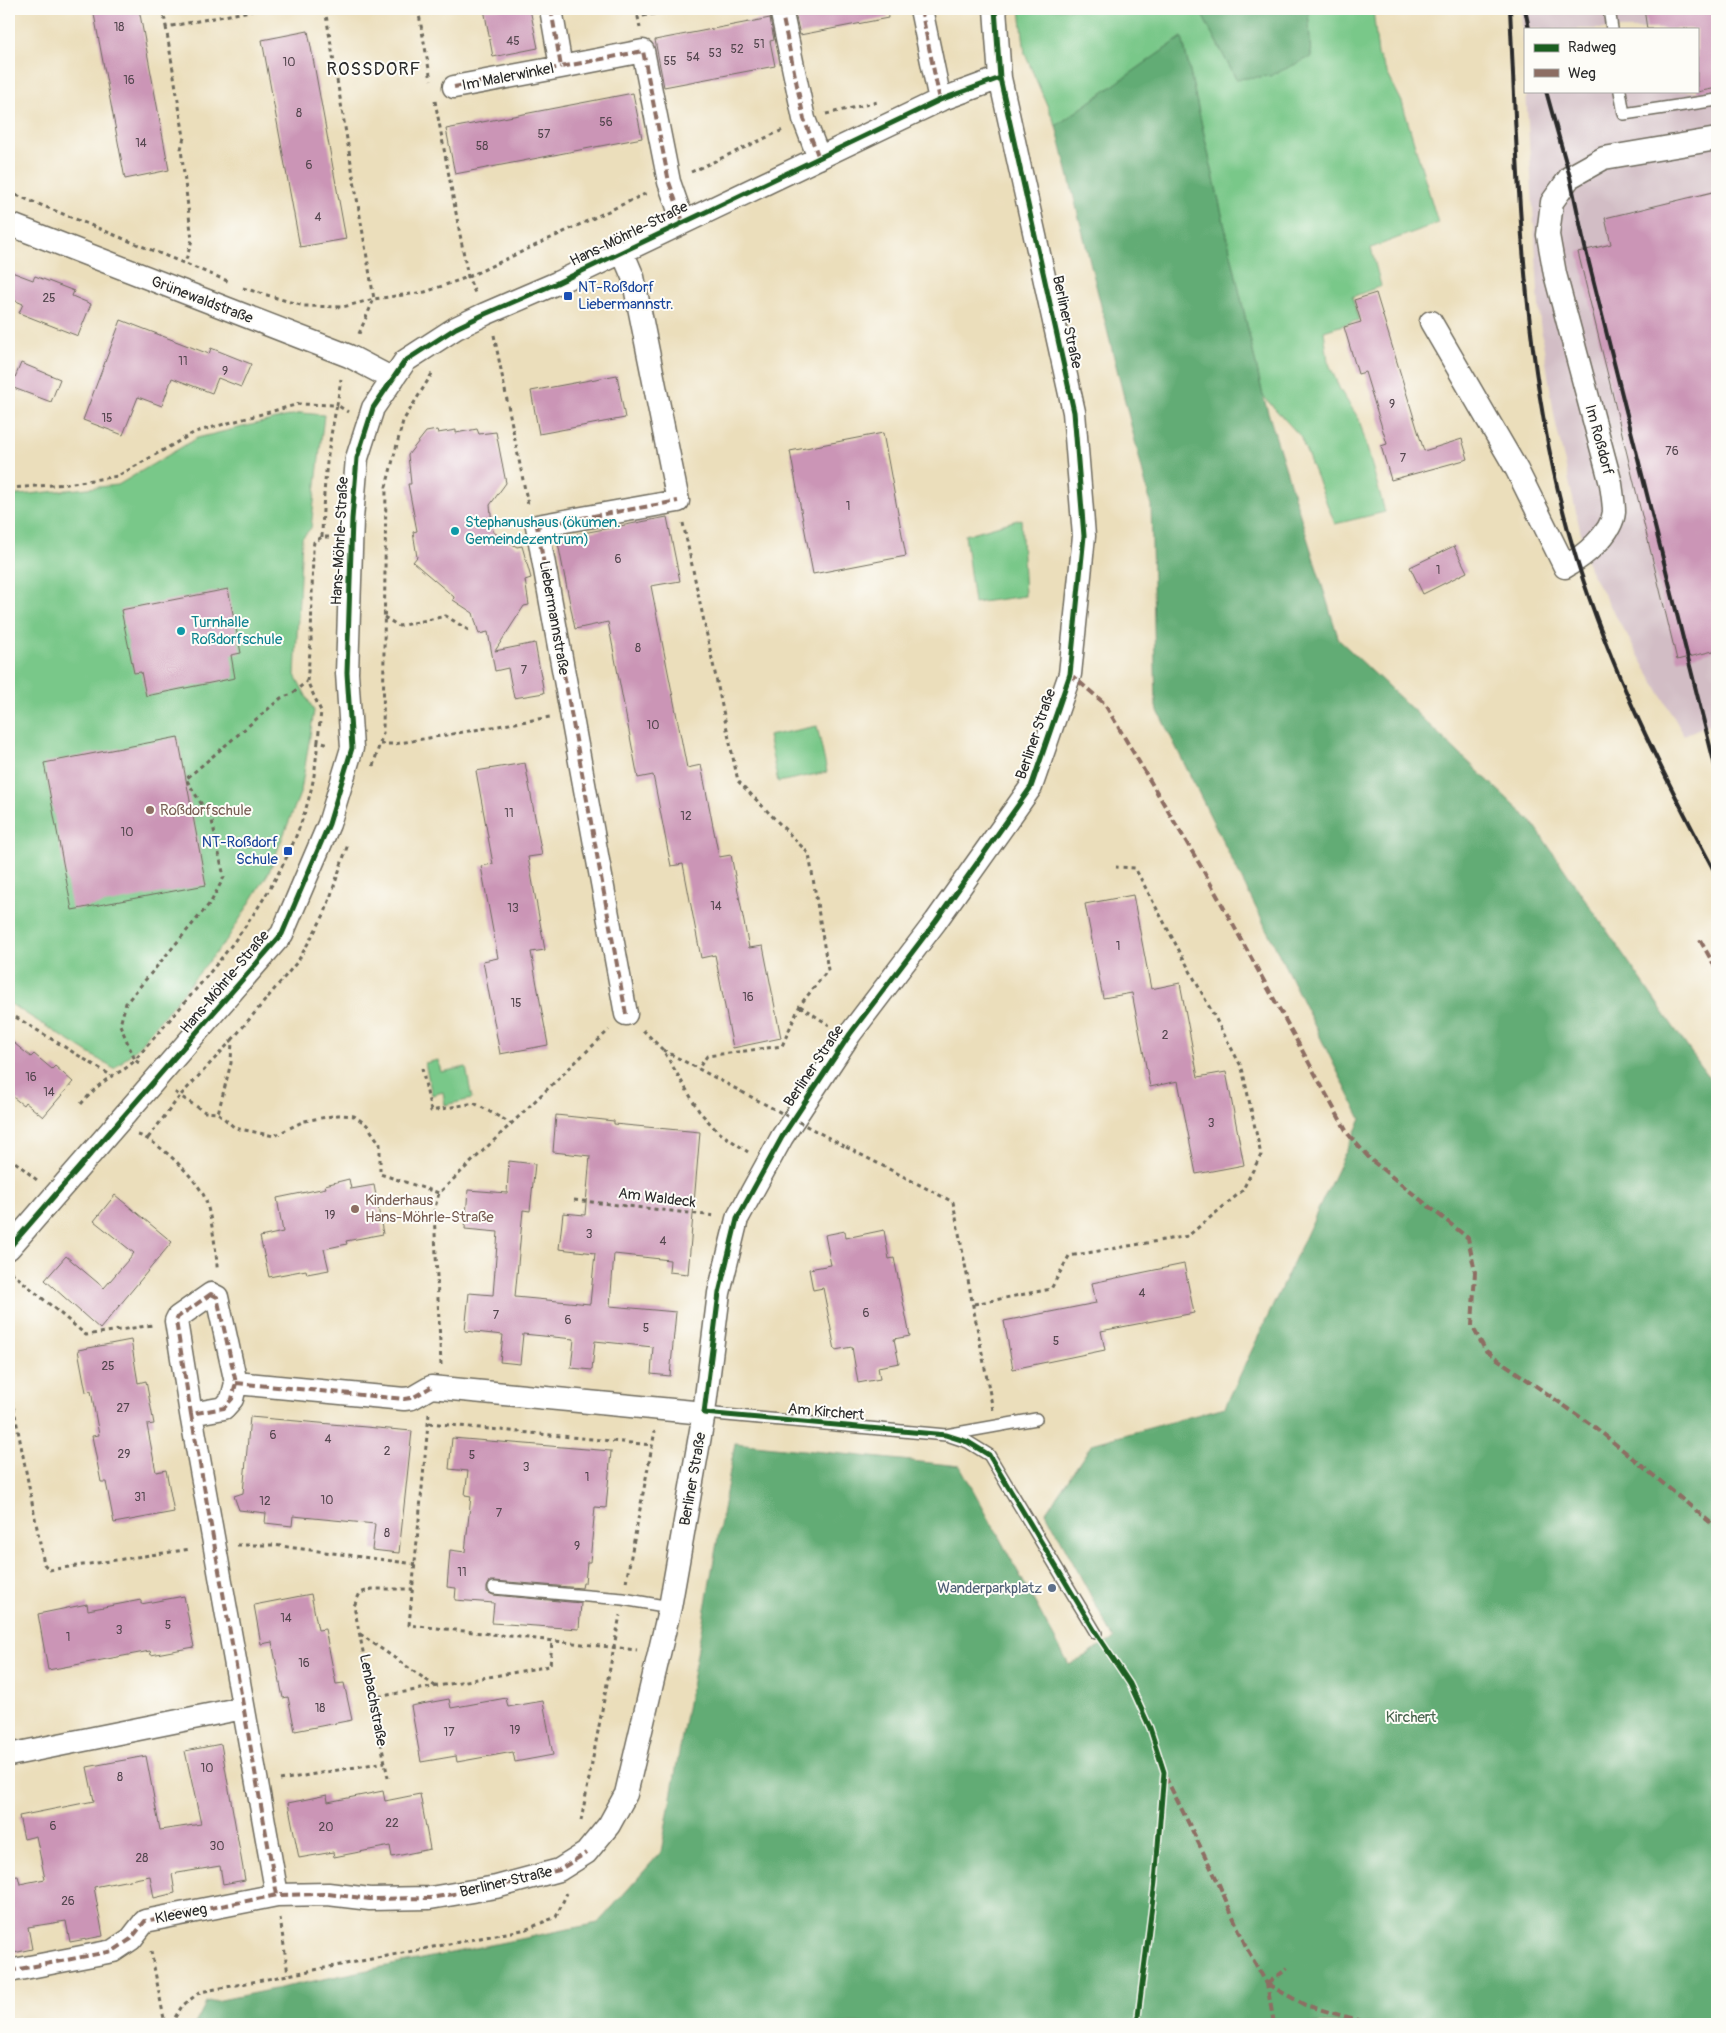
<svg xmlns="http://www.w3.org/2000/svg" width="1726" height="2033" font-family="Pangolin,sans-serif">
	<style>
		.industrial { fill: #d2bdc5; fill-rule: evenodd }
		.green { fill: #79c889; stroke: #527a5a }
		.forest { fill: #62ac75; stroke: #466c50 }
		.building { fill: #cb95b6 }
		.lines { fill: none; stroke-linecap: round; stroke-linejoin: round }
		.service-casing { stroke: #6e6a5d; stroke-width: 14 }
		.minor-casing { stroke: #6e6a5d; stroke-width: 25 }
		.path { stroke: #6e6a5d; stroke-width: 3; stroke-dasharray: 4 4; stroke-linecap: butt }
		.service { stroke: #fff; stroke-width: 11 }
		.minor { stroke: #fff; stroke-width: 22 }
		.rail { stroke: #2b2b2b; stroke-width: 4 }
		.path-bridge { stroke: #6e6a5d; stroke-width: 3; stroke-dasharray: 4 4; stroke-linecap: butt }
		.quiet { stroke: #8d6e63; stroke-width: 4; stroke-dasharray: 8 4; stroke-linecap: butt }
		.cycleway-casing { stroke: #fdfcf7; stroke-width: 8 }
		.cycleway { stroke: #1b5e20; stroke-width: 5 }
		.transit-dot { fill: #1a4fb4; stroke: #fdfcf7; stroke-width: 2 }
		.culture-dot { fill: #0f9aa8; stroke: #fdfcf7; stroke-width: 2 }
		.education-dot { fill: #8d6e63; stroke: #fdfcf7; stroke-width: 2 }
		.service-dot { fill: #5c6f8a; stroke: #fdfcf7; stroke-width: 2 }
		.labels { text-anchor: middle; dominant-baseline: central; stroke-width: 4; stroke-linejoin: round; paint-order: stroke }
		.number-label { font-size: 12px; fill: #53464e }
		.street-label { font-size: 15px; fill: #2b2b2b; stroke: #fdfcf7 }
		.transit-label { font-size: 15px; fill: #164399; stroke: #fdfcf7; text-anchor: start }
		.culture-label { font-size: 15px; fill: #0d838f; stroke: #fdfcf7; text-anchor: start }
		.education-label { font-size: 15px; fill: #785e54; stroke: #fdfcf7; text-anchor: start }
		.service-label { font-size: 15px; fill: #4e5e75; stroke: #fdfcf7; text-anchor: end }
		.park-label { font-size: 15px; fill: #46624c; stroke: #fdfcf7 }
		.quarter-label { font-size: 18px; letter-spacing: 1px; fill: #2b2b2b; stroke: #fdfcf7 }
	</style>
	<rect width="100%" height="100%" fill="#fdfcf7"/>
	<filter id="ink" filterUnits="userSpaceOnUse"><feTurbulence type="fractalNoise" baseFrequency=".02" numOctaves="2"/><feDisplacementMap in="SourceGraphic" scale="10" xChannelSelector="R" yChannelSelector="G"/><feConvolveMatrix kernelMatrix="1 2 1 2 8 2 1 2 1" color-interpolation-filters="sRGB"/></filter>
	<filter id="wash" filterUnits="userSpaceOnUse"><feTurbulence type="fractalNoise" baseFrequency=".0096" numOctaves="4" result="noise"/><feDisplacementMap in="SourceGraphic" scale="20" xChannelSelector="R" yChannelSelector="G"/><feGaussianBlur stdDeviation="1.12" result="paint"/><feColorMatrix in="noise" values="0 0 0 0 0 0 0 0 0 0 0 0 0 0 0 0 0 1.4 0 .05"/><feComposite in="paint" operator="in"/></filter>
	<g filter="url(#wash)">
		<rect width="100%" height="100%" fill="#ebdebb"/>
		<path class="industrial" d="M1521 9H1717V721L1684 735 1589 569 1555 420 1540 323ZM1525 29H1697V91H1525Z"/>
		<path class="green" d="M1020 9H1199L1236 79 1311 57 1308 9H1373L1378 55 1402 102 1438 223 1371 248 1381 286 1352 297 1359 320 1324 331 1328 361 1340 390 1359 419 1385 512 1335 524 1300 436 1263 396 1182 37 1056 126 1025 54Z
			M301 413 324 415 311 528 302 538 295 675 314 711 301 791 269 872 228 938 138 1047 114 1069 9 1003V496L118 485 197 438Z
			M1021 519 1025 596 974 603 965 535Z
			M817 726 827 772 778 782 768 736Z
			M438 1060 441 1072 466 1067 472 1099 445 1105 443 1092 432 1095 425 1063Z"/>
		<path class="forest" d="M1199 9H1308L1311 57 1270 76 1236 79Z
			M1182 37 1263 396 1339 640 1531 821 1717 1090V2024H195L206 2003 598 1923 661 1852 735 1443 960 1466 1069 1665 1114 1639 1046 1512 1092 1444 1225 1407 1361 1119 1156 707 1151 505 1056 126Z"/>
		<g id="blocks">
			<path class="building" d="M93 9H139L169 170 125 179Z
				M484 9H530L538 48 493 57Z
				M794 9H887L888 18 800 35Z
				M1644 9H1717V88L1697 92V29H1647Z
				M770 18 774 40 770 41 775 66 664 87 655 40Z
				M308 31 346 239 300 247 262 40Z
				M633 93 642 138 455 174 446 129Z
				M1717 191V650L1677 660 1578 252 1611 244 1605 218Z
				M9 271 33 280 35 276 74 291 72 296 91 304 78 336 19 313 23 304 9 298Z
				M1376 293 1424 451 1462 439 1468 459 1391 480 1381 446 1387 444 1365 372 1358 374 1344 327 1361 322 1354 300Z
				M121 320 209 354 211 348 251 364 241 387 218 378 212 393 172 378 162 406 138 397 123 435 83 420Z
				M21 363 60 379 51 402 11 387Z
				M617 375 625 418 539 434 531 391Z
				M477 429 479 434 496 432 506 483 490 505 493 532 517 547 522 546 531 578 525 580 529 605 524 606 495 651 535 643 544 693 514 698 508 668 495 671 488 632 479 634 473 613 453 600 454 597 413 562 417 557 413 532 417 531 408 484H411L408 455 426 432 437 430 438 433 456 430V433Z
				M883 433 906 556 813 574 790 451Z
				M667 517 680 581 651 586 687 768 701 765 719 857 731 855 749 948 763 946 781 1038 733 1048 715 955 701 958 683 864 671 866 653 775 638 778 608 622 575 629 557 538Z
				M1454 546 1467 572 1423 594 1410 567Z
				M228 589 241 653 231 655 235 678 146 696 141 672 134 673 121 610Z
				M178 737 206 885 72 910 44 763Z
				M525 763 542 855 528 857 545 950 531 952 548 1045 500 1054 483 961 498 958 481 866 493 864 476 771Z
				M1133 895 1151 989 1180 983 1198 1077 1226 1072 1244 1165 1196 1174 1178 1081 1150 1087 1132 993 1103 998 1085 904Z
				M9 1039 31 1057 34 1054 52 1069 55 1066 73 1082 43 1117 25 1102 23 1105 9 1094Z
				M556 1115 614 1121V1124L700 1132 688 1274 669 1272 670 1260 614 1254 610 1306 676 1312 670 1376 651 1374 653 1347 595 1341 592 1370 571 1368 574 1339 523 1334 520 1364 500 1362 503 1335 465 1331 469 1293 493 1295 498 1232 465 1229 468 1190 507 1193 509 1161 535 1164 530 1211 523 1210 515 1297 590 1304 595 1253 559 1249 563 1213 585 1215 590 1156 553 1152Z
				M349 1179 351 1189 374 1185 383 1234 346 1241 347 1244 324 1249 329 1270 307 1274 306 1270 269 1277 260 1237 283 1232 277 1198 326 1188 325 1185Z
				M115 1195 172 1242 100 1329 45 1280 66 1256 104 1288 134 1253 94 1221Z
				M884 1230 889 1259 894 1258 910 1336 894 1339 899 1363 878 1367 880 1379 858 1383 852 1347 835 1350 823 1288 813 1290 809 1269 831 1265 825 1235 845 1231 846 1238Z
				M1184 1264 1194 1313 1101 1331 1105 1350 1013 1369 1004 1321 1096 1303 1092 1283Z
				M131 1340 138 1383 146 1381 154 1424 147 1425 156 1472 166 1470 174 1512 114 1523 106 1482H101L92 1436 99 1435 91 1391 86 1392 78 1350Z
				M250 1417 412 1431 399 1553 372 1550 375 1524 293 1516 292 1526 265 1523 266 1513 239 1510 234 1496 243 1493Z
				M452 1438 611 1451 606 1508 595 1507 590 1562H587L585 1583H583L582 1588 495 1581H490L487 1587V1592L493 1595 581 1603 579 1629 492 1623 494 1603 455 1600 456 1588 447 1587 450 1550 465 1552 471 1496 465 1495 468 1471 449 1469Z
				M311 1594 318 1630 325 1629 336 1684 344 1683 352 1720 295 1731 288 1697 283 1698 272 1642 261 1644 254 1605Z
				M184 1596 194 1647 151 1655 150 1651 48 1670 38 1614 87 1604 88 1610 141 1600V1604Z
				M506 1698 508 1707 543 1701 553 1755 515 1762 513 1752 457 1762 456 1756 421 1762 411 1706 449 1699 451 1708Z
				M221 1744 245 1880 223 1884 220 1866 172 1874 175 1893 154 1898 150 1876 94 1887 103 1936 70 1942 66 1921 28 1927 32 1949 9 1954V1877L18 1876 20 1884 45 1879 36 1836 24 1839 19 1816 94 1801 87 1767 146 1756 160 1830 201 1824 185 1751Z
				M383 1791 385 1801 420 1794 430 1849 392 1857 390 1846 334 1857 333 1852 299 1858 288 1803 327 1795 328 1802Z"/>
		</g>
	</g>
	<g filter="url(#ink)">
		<use href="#blocks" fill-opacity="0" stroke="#6e6a5d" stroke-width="1"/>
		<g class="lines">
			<defs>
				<path id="service" d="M1609 9 1612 29
					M1620 91 1624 114 1717 100
					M704 1413 946 1435 1036 1419
					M950 1436 968 1442 989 1455 1096 1633
					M494 1588 623 1599 670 1607"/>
				<path id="minor" d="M551 9 561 67 643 51 669 182 683 222
					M781 9 804 119 819 158
					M921 9 940 100
					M454 87 561 67
					M9 224 349 356 393 379
					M622 251 633 277 678 501 537 526 626 1014
					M1431 322 1517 470 1565 567C1583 557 1612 534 1614 512 1614 503 1612 492 1611 484L1555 274 1548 235 1552 202 1570 177 1604 158 1717 139
					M9 1248 282 934 329 824 352 748 347 673 352 519 357 458 373 408 405 361 456 328 485 314 557 283 940 100 1000 78
					M211 1294 217 1297 236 1383 232 1399 224 1408 191 1414 176 1321 178 1317Z
					M236 1383 404 1399 412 1398 431 1387 704 1413
					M191 1414 277 1895
					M9 1755 243 1708
					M9 1971 113 1951 131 1939 145 1921 277 1895 328 1894 370 1899 430 1898 496 1887 559 1870 586 1853 609 1825 626 1794 670 1607 704 1413 719 1293 737 1219 782 1137 850 1034 936 921 1031 787 1070 674 1084 536 1074 412 1000 78 995 9"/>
			</defs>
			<use href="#service" class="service-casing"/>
			<use href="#minor" class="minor-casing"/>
			<path class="path" d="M163 9 166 27 261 9
				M325 9 374 299 358 336
				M418 9 431 80
				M166 27 184 137 181 149 192 240 185 263
				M640 28 638 17 678 9
				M435 101 468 277 475 293
				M826 114 878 102
				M691 172 785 129
				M9 192 230 282
				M243 288 304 306 343 307 374 299 425 292 468 277 649 192
				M494 335 528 505
				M9 488 67 484 118 476 195 432 299 404 337 405 341 379
				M683 523 738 781 809 854 828 970 800 1005 782 1046 707 1056 698 1069
				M322 537C323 492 327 449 337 405L348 412
				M329 537H322L314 542 313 549 311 642 307 681 321 711 318 741 330 744
				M384 617 399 626 446 616 470 631
				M380 744H394L550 717
				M373 766 383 733 386 487 403 421 433 372
				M800 1006 829 1025
				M9 1013 112 1076
				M643 1030 663 1050 699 1111 717 1131 748 1152
				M232 1040 298 961 325 913 348 844
				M663 1050 742 1092
				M139 1063 135 1060C204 979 285 897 311 790 315 775 316 758 318 741
				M422 1068 431 1111 474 1103 512 1124
				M175 1092 180 1096 232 1040 231 1063 218 1113
				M81 1104C90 1094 100 1083 112 1076 121 1071 128 1068 135 1060L120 1025 126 1003 211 902 224 877 212 821 186 779 281 698 292 694 307 681
				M138 1135C157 1140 195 1177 204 1196 210 1207 218 1259 217 1271
				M148 1138 180 1096 205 1112 218 1113 235 1128 274 1136 304 1121 338 1115 354 1116 367 1125 380 1144V1174L439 1193
				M846 1147 953 1202 993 1410
				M9 1157 37 1180
				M574 1200 715 1216
				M11 1272 86 1335 153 1325
				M974 1304 1051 1289 1069 1256 1188 1236 1242 1191 1261 1155 1242 1068 1135 868 1116 867
				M441 1365 434 1211 439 1193 609 1030
				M9 1392 11 1394 44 1564 49 1570 191 1549
				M429 1414 409 1625 637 1650
				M429 1423 652 1445
				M237 1545H273L415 1564
				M626 1582 655 1431
				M360 1634 435 1686
				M371 1698 550 1666 552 1641
				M388 1778 354 1606 360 1593 372 1589H413
				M280 1780 385 1762
				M581 1821 620 1615
				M280 1918 288 1974
				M151 1951 165 2024
				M171 2024 182 2006 200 1992 527 1929 556 1917 567 1893"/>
			<use href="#service" class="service"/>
			<use href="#minor" class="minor"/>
			<path class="rail" d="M1510 9C1519 193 1522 383 1577 561 1612 673 1662 773 1717 876
				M1525 9 1529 29
				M1546 91 1570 177 1585 247 1717 774"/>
			<path class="path-bridge" d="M742 1092 846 1147"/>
			<path class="quiet" d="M551 9 561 67 643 51 669 182 683 222
				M781 9 804 119 819 158
				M921 9 940 100
				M454 87 561 67
				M1070 674 1104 703 1203 870 1348 1134 1371 1160 1468 1238 1475 1272 1472 1326 1486 1351 1596 1428 1717 1528
				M1700 940 1717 970
				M626 1014 537 526 678 501
				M211 1294 217 1297 236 1383 232 1399 224 1408 191 1414 176 1321 178 1317Z
				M236 1383 404 1399 412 1398 431 1387
				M191 1414 277 1895
				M1165 1776 1218 1882 1247 1949 1267 1984 1274 2024
				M9 1971 113 1951 131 1939 145 1921 277 1895 328 1894 370 1899 430 1898 496 1887 559 1870 586 1853
				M1267 1984 1305 2005 1371 2024
				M1267 1984 1288 1968"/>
			<defs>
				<path id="cycleway" d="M995 9 1000 78 1074 412 1084 536 1070 674 1031 787 936 921 850 1034 782 1137 737 1219 719 1293 704 1413 946 1435 968 1442 989 1455 1096 1633 1130 1684 1150 1728 1164 1772 1155 1882 1137 2024
					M9 1248 282 934 329 824 352 748 347 673 352 519 357 458 373 408 405 361 456 328 485 314 557 283 940 100 1000 78"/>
			</defs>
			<use href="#cycleway" class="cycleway-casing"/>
			<use href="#cycleway" class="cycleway"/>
		</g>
	</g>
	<g class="transit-dot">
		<rect x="563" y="291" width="10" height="10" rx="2.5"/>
		<rect x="283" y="846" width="10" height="10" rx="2.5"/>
	</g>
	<g class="culture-dot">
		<circle cx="455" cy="531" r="5"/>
		<circle cx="181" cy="631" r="5"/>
	</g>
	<g class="education-dot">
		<circle cx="150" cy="810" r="5"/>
		<circle cx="355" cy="1209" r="5"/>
	</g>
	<circle class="service-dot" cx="1052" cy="1588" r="5"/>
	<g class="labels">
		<g class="number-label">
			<text x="119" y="27">18</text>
			<text x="513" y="41">45</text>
			<text x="759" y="44">51</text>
			<text x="737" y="49">52</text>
			<text x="715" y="53">53</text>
			<text x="693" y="57">54</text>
			<text x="670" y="61">55</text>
			<text x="289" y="62">10</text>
			<text x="129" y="80">16</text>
			<text x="299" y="113">8</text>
			<text x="606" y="122">56</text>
			<text x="544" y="134">57</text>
			<text x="141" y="143">14</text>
			<text x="482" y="146">58</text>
			<text x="309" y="165">6</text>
			<text x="318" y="217">4</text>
			<text x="49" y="298">25</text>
			<text x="183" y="361">11</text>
			<text x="225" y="371">9</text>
			<text x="1392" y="404">9</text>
			<text x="107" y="418">15</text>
			<text x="1672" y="451">76</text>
			<text x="1403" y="458">7</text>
			<text x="848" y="506">1</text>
			<text x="618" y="559">6</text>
			<text x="1438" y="570">1</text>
			<text x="638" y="648">8</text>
			<text x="524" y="670">7</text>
			<text x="653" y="725">10</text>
			<text x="509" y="813">11</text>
			<text x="686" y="816">12</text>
			<text x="127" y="832">10</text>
			<text x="716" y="906">14</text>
			<text x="513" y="908">13</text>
			<text x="1118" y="946">1</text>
			<text x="748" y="997">16</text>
			<text x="516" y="1003">15</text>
			<text x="1165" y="1035">2</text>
			<text x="31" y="1077">16</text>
			<text x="49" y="1092">14</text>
			<text x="1211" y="1123">3</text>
			<text x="330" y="1215">19</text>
			<text x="589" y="1234">3</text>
			<text x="663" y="1241">4</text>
			<text x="1142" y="1293">4</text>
			<text x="866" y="1313">6</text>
			<text x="496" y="1315">7</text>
			<text x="568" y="1320">6</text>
			<text x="646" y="1328">5</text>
			<text x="1056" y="1341">5</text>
			<text x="108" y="1366">25</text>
			<text x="123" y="1408">27</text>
			<text x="273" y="1435">6</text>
			<text x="328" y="1439">4</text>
			<text x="387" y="1451">2</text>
			<text x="124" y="1454">29</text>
			<text x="472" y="1455">5</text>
			<text x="526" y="1467">3</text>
			<text x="587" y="1477">1</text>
			<text x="140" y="1497">31</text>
			<text x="327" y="1500">10</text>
			<text x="265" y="1501">12</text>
			<text x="499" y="1513">7</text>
			<text x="387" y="1533">8</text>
			<text x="577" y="1546">9</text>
			<text x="462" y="1572">11</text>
			<text x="286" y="1618">14</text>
			<text x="168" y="1625">5</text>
			<text x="119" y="1630">3</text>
			<text x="68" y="1637">1</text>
			<text x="304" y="1663">16</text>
			<text x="320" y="1708">18</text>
			<text x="515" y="1730">19</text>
			<text x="449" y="1732">17</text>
			<text x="207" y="1768">10</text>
			<text x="120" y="1777">8</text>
			<text x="392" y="1823">22</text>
			<text x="53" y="1826">6</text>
			<text x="326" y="1827">20</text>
			<text x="217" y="1846">30</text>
			<text x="142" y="1858">28</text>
			<text x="68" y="1901">26</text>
		</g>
		<g class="street-label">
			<text transform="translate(508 77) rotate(-11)">Im Malerwinkel</text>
			<text transform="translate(629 234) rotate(-26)">Hans-Möhrle-Straße</text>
			<text transform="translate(202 300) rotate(21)">Grünewaldstraße</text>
			<text transform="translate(1067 322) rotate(78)">Berliner Straße</text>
			<text transform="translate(1599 440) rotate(75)">Im Roßdorf</text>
			<text transform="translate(340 541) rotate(-87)">Hans-Möhrle-Straße</text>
			<text transform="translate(554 618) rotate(80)">Liebermannstraße</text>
			<text transform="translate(1036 734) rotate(-71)">Berliner Straße</text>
			<text transform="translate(225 982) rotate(-50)">Hans-Möhrle-Straße</text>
			<text transform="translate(814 1066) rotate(-56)">Berliner Straße</text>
			<text transform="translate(657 1198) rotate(7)">Am Waldeck</text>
			<text transform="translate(826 1412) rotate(5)">Am Kirchert</text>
			<text transform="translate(693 1479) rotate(-80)">Berliner Straße</text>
			<text transform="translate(373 1700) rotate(79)">Lenbachstraße</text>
			<text transform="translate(506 1882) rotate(-13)">Berliner Straße</text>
			<text transform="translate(181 1914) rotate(-11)">Kleeweg</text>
		</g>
		<g class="transit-label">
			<text x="578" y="287">NT-Roßdorf<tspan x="578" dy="17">Liebermannstr.</tspan></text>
			<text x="278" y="842" text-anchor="end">NT-Roßdorf<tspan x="278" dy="17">Schule</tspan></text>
		</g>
		<g class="culture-label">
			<text x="465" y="522">Stephanushaus (ökumen.<tspan x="465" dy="17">Gemeindezentrum)</tspan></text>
			<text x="191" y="622">Turnhalle<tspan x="191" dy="17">Roßdorfschule</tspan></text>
		</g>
		<g class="education-label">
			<text x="160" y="810">Roßdorfschule</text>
			<text x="365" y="1200">Kinderhaus<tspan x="365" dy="17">Hans-Möhrle-Straße</tspan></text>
		</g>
		<g class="service-label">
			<text x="1042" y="1588">Wanderparkplatz</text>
		</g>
		<g class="park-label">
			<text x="1411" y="1717">Kirchert</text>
		</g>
		<g class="quarter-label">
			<text x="374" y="69">ROSSDORF</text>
		</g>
	</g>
	<rect width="1726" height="2033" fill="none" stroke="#fdfcf7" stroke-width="30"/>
	<rect x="1524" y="28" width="175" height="65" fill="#fdfcf7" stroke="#a9a8a5"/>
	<rect x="1534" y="44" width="25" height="8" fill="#1b5e20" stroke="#a9a8a5"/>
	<text x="1568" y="52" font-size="15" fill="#2b2b2b">Radweg</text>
	<rect x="1534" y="69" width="25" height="8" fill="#8d6e63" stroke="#a9a8a5"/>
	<text x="1568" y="78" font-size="15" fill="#2b2b2b">Weg</text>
</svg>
